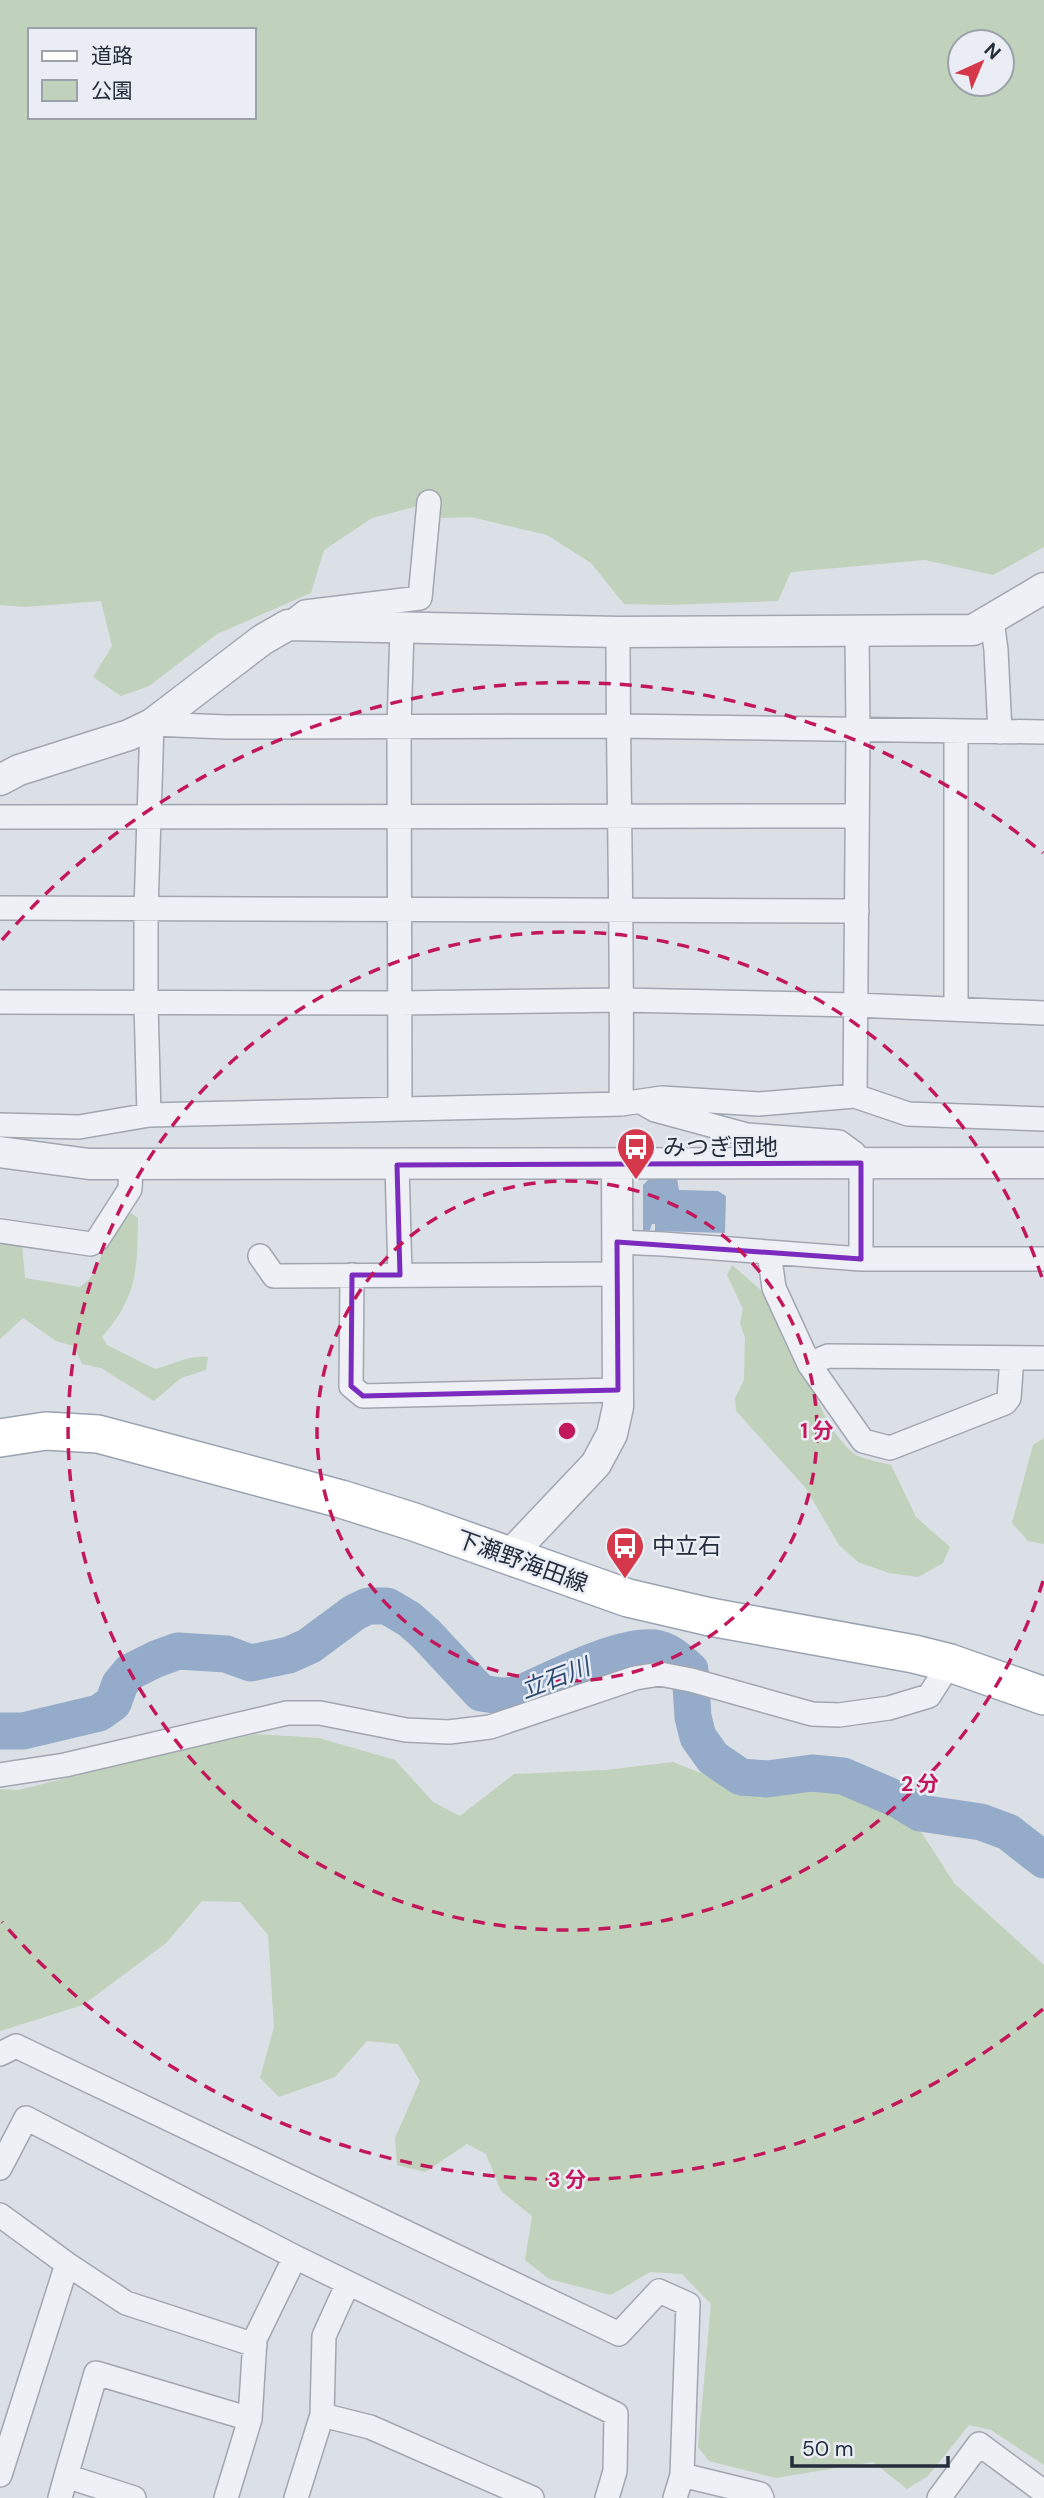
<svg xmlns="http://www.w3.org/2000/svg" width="1044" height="2498" font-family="'DM Sans','Noto Sans JP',sans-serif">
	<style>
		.green { fill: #c0d1bc; fill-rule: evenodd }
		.water { fill: #94acc9 }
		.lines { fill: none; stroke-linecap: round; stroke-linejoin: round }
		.river { stroke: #94acc9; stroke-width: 37 }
		.minor-casing { stroke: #a1a6b0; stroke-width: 26 }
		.tertiary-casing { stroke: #a1a6b0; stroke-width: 33 }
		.primary-casing { stroke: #9aa3b3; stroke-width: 40 }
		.minor { stroke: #eef0f5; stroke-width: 23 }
		.tertiary { stroke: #eef0f5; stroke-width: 30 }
		.primary { stroke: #fff; stroke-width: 37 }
		.marked { fill: none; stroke: #7b2cbf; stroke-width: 5; stroke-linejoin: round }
		.ring { fill: none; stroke: #c2185b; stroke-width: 3.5; stroke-dasharray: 12 9 }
		.labels { text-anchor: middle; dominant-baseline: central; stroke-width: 5; stroke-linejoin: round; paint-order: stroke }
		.poi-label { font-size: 23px; fill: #252d3d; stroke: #eaeef4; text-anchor: start }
		.street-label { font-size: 23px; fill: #252d3d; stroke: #eaeef4 }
		.water-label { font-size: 24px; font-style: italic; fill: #2d4a72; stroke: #eaeef4 }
		.centre { fill: #c2185b; stroke: #eaeef4; stroke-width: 3.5 }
		.ring-label { font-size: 21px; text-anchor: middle; font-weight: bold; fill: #c2185b; stroke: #eaeef4; stroke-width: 5; stroke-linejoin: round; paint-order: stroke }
	</style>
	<rect width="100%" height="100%" fill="#dbdfe6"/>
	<path class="green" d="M0 0H1044V547L993 575 925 560 791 572 778 601 668 605 624 604 591 563 547 535 471 517 442 518 418 506 372 518 324 550 311 593 217 634 149 686 121 696 93 677 112 646 101 601 25 607 0 605ZM30 30H254V117H30ZM960 42H1002V84H960Z
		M131 1213 138 1218C137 1269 138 1296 102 1337L107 1345 155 1369C174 1364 189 1355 208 1357L206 1370 181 1378 154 1401 101 1368 82 1364 74 1346 56 1341 23 1318 0 1339V1245H22L25 1278 80 1287C97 1276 98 1261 106 1244 112 1231 121 1223 131 1213Z
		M732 1265 762 1291 776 1313 781 1335 792 1358 813 1382C814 1402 840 1447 858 1456 868 1460 880 1462 891 1465L916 1517 950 1547 943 1563 918 1577 889 1573 858 1562 839 1545 805 1487 736 1411 735 1398 744 1380 745 1338 740 1323 743 1309 727 1275Z
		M1044 1438V1544L1028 1541 1012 1523 1033 1445Z
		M256 1734 319 1738 395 1760 433 1802 460 1816 514 1774 606 1770 673 1762 739 1788 860 1793 909 1813 954 1883 1044 1965V2465L991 2430 969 2425 928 2476 907 2489 873 2462 776 2478 709 2461 698 2447 711 2304 682 2274 650 2272 611 2295 549 2279 525 2260 532 2216 501 2191 486 2154 467 2144 425 2172 397 2165 395 2138 420 2081 398 2044 367 2041 335 2077 279 2097 260 2078 274 2027 268 1935 240 1902 202 1901 166 1943 83 2005 0 2031V1789L18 1790 177 1751Z"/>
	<path class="water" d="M677 1178 679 1190 718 1191 726 1196 725 1233 655 1231V1224H652L650 1230 643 1231V1185L649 1179Z"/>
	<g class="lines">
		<path class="river" d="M0 1731H23L99 1713 113 1703 120 1684 130 1672 156 1659 178 1651 226 1654 251 1663 289 1655 309 1646 355 1612 368 1606H387L409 1619 426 1634 481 1693 501 1696 517 1695C551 1680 619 1644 654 1648 669 1650 679 1660 690 1670L693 1717 698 1737 713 1758 741 1777 767 1779 812 1773 843 1776 899 1800 920 1813 981 1822 1008 1832 1044 1860"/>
		<defs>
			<path id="minor" d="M992 620 996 650 1000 732
				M291 623 305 612 420 598 429 502
				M618 632C618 789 623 947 621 1104
				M956 731V1008
				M0 817 857 816
				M0 908 857 911
				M0 1002 399 1003 622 1000 856 1005 1044 1013
				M855 1096 858 730 857 632
				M643 1103 655 1110 747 1135 839 1142 854 1153 861 1163V1259
				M400 1109 399 726 402 629
				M149 1115 146 1003V910L152 724 226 727 618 726 1044 732
				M0 1125 79 1127 149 1115 621 1104 662 1098 759 1104 855 1096 908 1114 1044 1119
				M397 1165 400 1275
				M0 1231 91 1244 98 1239 130 1189 131 1164
				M617 1242 663 1244 861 1259H1044
				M769 1252 774 1288 809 1364 863 1441 890 1448 1005 1403 1009 1398 1012 1358
				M260 1256 274 1276 618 1274
				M352 1275 351 1386 363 1396 618 1390
				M809 1364 828 1356 1044 1358
				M0 1775 65 1765 287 1713H320L406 1730 449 1732 490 1727 635 1678 660 1674 691 1680 812 1714 839 1715 889 1708 929 1696 950 1663
				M0 2054 16 2046 619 2334 659 2291 688 2304 682 2475 675 2498
				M0 2168 26 2118 295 2257 616 2414 615 2471 607 2498
				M0 2215 67 2264 0 2475
				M67 2264 126 2303 255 2345
				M322 2415 370 2427 532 2498
				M682 2475 760 2494 762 2498
				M66 2476 96 2373 250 2419
				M60 2498 66 2476 134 2498
				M226 2498 250 2419 255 2339 295 2257
				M296 2498 322 2415 324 2336 348 2283
				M939 2498 979 2444 1044 2492"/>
			<path id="tertiary" d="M0 780 19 770 129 735 152 724 262 640 288 625 618 632 973 630 1044 588
				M0 1152 89 1164 1044 1163
				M508 1557 596 1464 612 1434 618 1407 617 1164"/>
			<path id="primary" d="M0 1438 46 1431 98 1434 341 1499 414 1522 628 1598 710 1617 914 1654 950 1663 1044 1696"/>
		</defs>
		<use href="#minor" class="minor-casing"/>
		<use href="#tertiary" class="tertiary-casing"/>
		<use href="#primary" class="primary-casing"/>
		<use href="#minor" class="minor"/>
		<use href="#tertiary" class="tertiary"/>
		<use href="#primary" class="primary"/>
	</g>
	<path class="marked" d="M861 1163V1259L617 1242 618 1390 363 1396 351 1386 352 1275H400L397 1165Z"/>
	<g class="ring">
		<circle cx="567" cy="1431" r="250"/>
		<path d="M1043 1581A499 499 0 1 1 1043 1281"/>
		<path d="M1043 2009A749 749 0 0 1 2 1922M2 940A749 749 0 0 1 1043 853"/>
	</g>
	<defs>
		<symbol id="bus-pin" viewBox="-11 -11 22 30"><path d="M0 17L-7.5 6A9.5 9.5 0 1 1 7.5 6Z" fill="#d4384a" stroke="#eaeef4"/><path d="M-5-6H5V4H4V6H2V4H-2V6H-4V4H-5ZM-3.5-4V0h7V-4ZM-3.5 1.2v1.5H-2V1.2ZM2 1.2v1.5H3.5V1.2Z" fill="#fff"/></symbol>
	</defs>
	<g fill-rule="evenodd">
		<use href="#bus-pin" x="614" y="1125" width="44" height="60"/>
		<use href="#bus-pin" x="603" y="1524" width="44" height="60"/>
	</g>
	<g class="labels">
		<g class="poi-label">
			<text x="663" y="1147">みつぎ団地</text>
			<text x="652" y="1546">中立石</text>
		</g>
		<g class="street-label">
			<text transform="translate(522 1561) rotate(20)">下瀬野海田線</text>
		</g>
		<g class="water-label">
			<text transform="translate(555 1678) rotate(-21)">立石川</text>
		</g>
	</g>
	<circle cx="567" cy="1431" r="10" class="centre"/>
	<g class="ring-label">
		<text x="817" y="1438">1 分</text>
		<text x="920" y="1791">2 分</text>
		<text x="567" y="2187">3 分</text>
	</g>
	<rect x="28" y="28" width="228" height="91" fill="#eaeef4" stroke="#9ba1ab" stroke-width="2"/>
	<rect x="42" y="51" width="35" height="10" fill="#ffffff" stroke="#9ba1ab" stroke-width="2"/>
	<text x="91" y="63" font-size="21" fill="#252d3d">道路</text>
	<rect x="42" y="80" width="35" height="21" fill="#c0d1bc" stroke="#9ba1ab" stroke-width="2"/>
	<text x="91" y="98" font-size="21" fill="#252d3d">公園</text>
	<g transform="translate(981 63) rotate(44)"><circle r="33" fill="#eaeef4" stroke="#9ba1ab" stroke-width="2"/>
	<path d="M0-5L12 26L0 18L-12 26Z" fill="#d4384a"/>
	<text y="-10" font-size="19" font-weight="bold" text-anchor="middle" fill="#252d3d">N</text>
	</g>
	<path d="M792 2456v10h156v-10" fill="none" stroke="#252d3d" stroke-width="3.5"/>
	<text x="802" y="2456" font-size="21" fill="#252d3d" stroke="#eaeef4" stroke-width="5" paint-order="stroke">50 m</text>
</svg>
